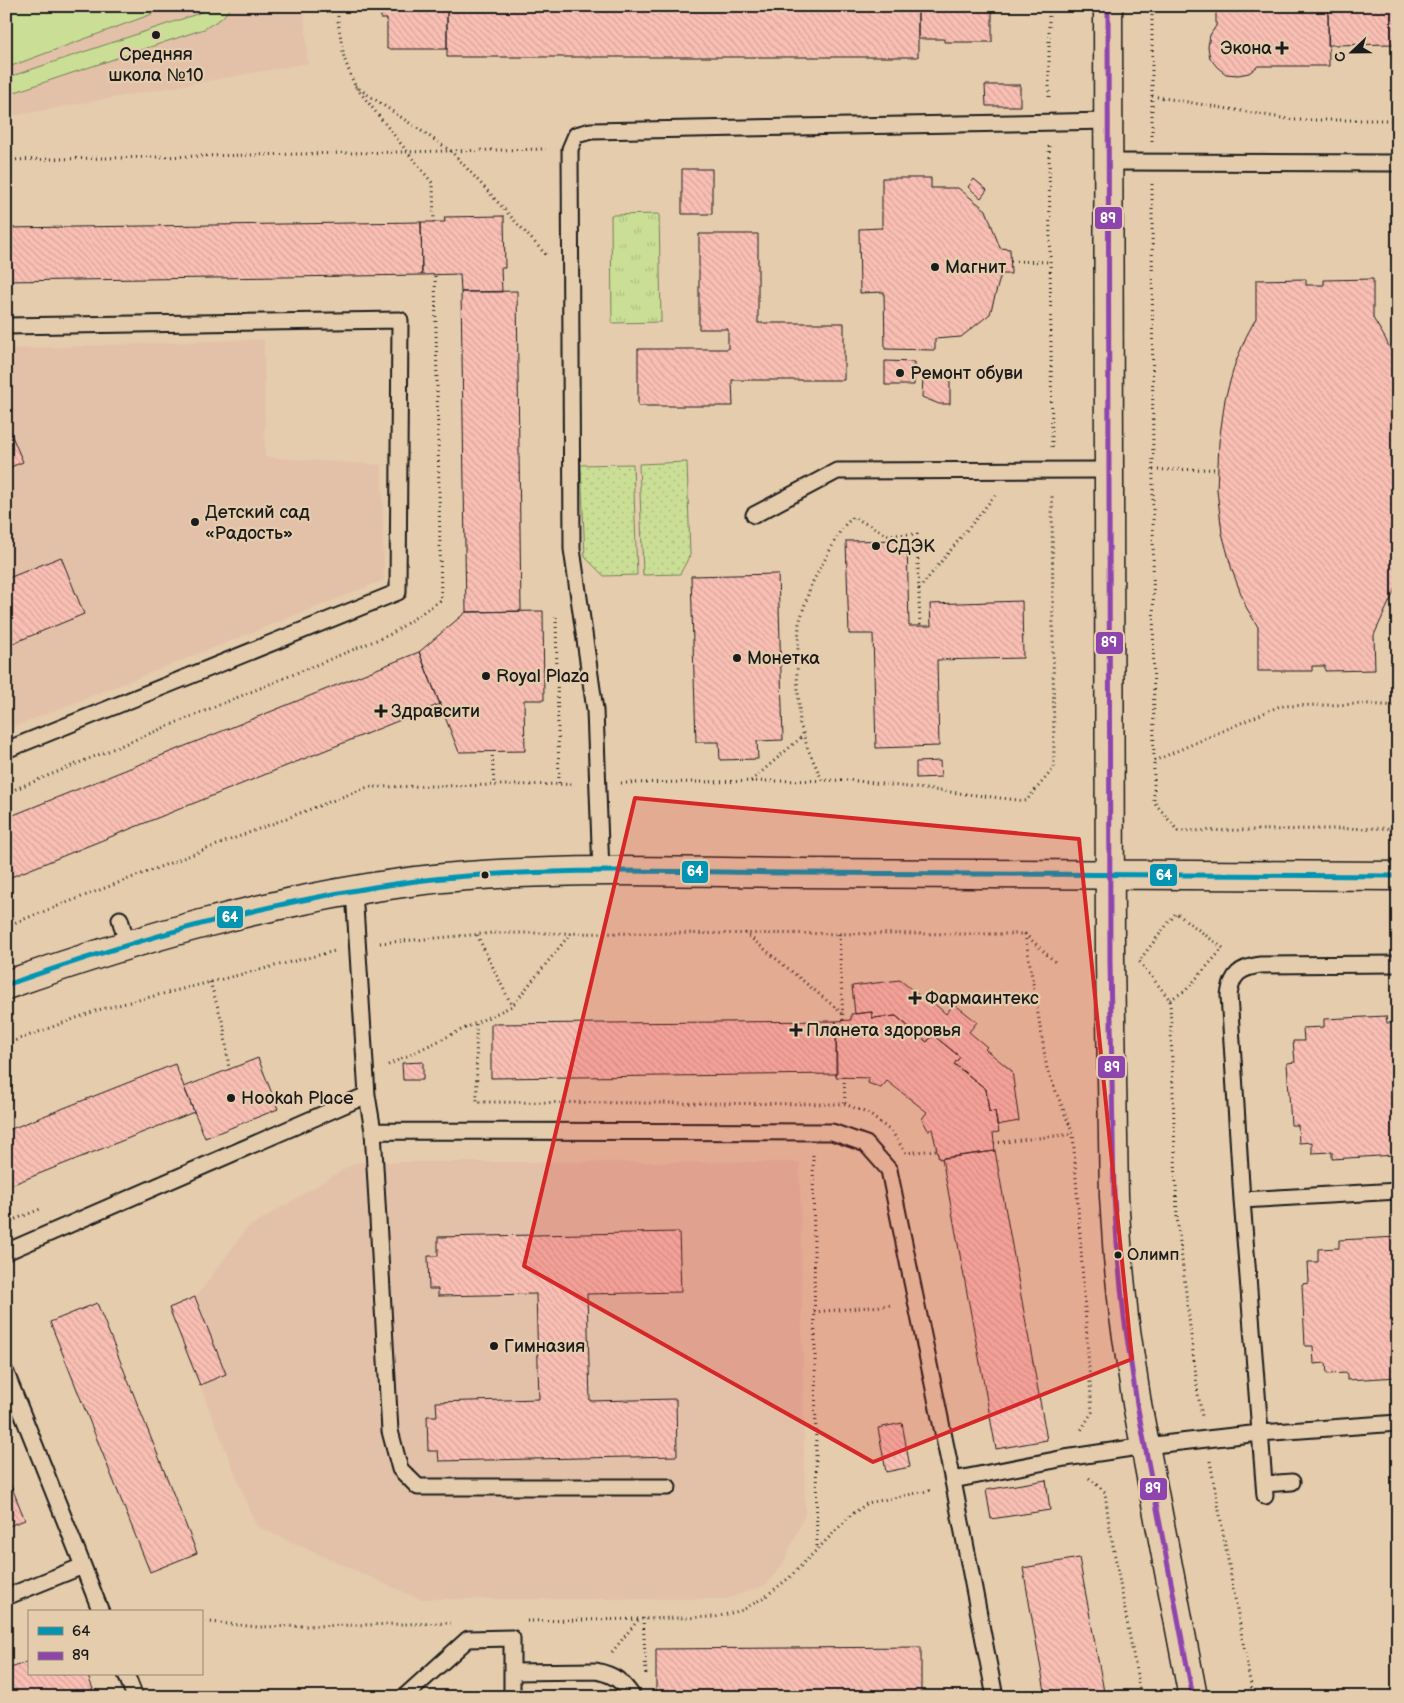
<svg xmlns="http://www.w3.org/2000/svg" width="1404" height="1703" font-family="'Balsamiq Sans',sans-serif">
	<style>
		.built { fill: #e3c1a9 }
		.grass { fill: url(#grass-dots); stroke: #737e58 }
		.park { fill: url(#park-tufts); stroke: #737e58 }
		.pitch { fill: #cadf95; stroke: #737e58 }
		.building { fill: url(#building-back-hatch); stroke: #1c1c1c }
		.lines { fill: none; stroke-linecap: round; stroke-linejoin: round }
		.lane-casing { stroke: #1c1c1c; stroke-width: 19 }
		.secondary-casing { stroke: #1c1c1c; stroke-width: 31 }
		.path { stroke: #1c1c1c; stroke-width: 3; stroke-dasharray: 1 4; stroke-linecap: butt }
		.lane { stroke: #e5ccad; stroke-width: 15 }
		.secondary { stroke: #e5ccad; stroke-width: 28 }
		.bus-1-casing { stroke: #e5ccad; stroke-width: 9 }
		.bus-2-casing { stroke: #e5ccad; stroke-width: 9 }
		.bus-1 { stroke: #0494b3; stroke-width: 5 }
		.bus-2 { stroke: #8e44ad; stroke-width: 5 }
		.marked { fill: #d62828; fill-opacity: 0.2; stroke: #d62828; stroke-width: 4; stroke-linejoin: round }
		.poi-dot { fill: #1c1c1c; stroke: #e5ccad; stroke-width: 2 }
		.labels { text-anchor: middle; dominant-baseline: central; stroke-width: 4.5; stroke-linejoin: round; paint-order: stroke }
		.bus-label { font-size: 17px; fill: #1c1c1c; stroke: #e5ccad; text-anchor: start }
		.poi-label { font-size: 18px; fill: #1c1c1c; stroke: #e5ccad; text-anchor: start }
		.line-badge { stroke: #e5ccad; stroke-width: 2 }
		.badge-label { font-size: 14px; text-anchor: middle; font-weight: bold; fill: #fff }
	</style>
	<defs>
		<pattern id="grass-dots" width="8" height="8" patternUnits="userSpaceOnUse" patternTransform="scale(1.25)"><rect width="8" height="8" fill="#cadf95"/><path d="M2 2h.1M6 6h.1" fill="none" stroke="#adbf80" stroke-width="1.8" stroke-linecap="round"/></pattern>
		<pattern id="park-tufts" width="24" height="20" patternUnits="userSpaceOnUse" patternTransform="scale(1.25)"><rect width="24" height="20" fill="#cadf95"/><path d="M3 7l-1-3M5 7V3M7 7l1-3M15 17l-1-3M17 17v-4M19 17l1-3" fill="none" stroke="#adbf80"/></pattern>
		<pattern id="building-back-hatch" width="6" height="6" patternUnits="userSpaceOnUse" patternTransform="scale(1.25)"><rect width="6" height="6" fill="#fabfb4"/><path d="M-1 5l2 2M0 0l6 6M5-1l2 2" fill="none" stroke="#d6a49a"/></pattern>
	</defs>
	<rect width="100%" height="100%" fill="#e5ccad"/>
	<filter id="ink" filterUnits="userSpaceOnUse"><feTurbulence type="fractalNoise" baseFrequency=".02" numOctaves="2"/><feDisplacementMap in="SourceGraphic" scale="10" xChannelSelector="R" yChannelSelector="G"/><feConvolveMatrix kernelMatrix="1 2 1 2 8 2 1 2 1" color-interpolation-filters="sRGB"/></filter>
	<g filter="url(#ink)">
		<path class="built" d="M6 6H304L308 63 6 117Z
			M264 339 265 457 382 465 384 580 6 730V349Z
			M356 1162H800L805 1515 783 1564 766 1585 727 1599H419L256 1526 169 1308 196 1297 247 1228Z"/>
		<path class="grass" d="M687 462 690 555 680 574 643 575 639 464Z
			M633 464 637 575 604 576 585 557 581 465Z"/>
		<path class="park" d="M659 214 661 322 612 323 611 215Z"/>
		<path class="pitch" d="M6 6H149L152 14 6 68Z
			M211 6H232L222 18 204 29 6 95V78L197 14Z"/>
		<path class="building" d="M381 6H447V49H387V19H381Z
			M447 6H918V57H447Z
			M918 6H992V42H944V39H918Z
			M1216 6H1328L1329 66H1258L1249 73 1238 75 1226 74 1217 67 1210 58 1208 47 1210 35 1216 26Z
			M1328 6H1398V44L1328 45Z
			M985 85H1020V106H986Z
			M682 169H712V214H682Z
			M882 178H931V188H958L986 210 1000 248 1010 249 1011 274H1001L990 314 961 337 935 339V350L885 349 884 292 860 293 859 229 882 228Z
			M974 179 987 190 981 198 968 187Z
			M504 216 505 268H501L502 292H461L460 274 422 275 421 222H445L444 217Z
			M421 222 422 275 6 281V228Z
			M699 234H758V323H844V380H732L733 406H638V349H728V329H699Z
			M1306 279V285H1324V280L1373 279V318L1385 338 1398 366V583L1374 635 1375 670 1325 671V666H1312V671H1258V627L1246 607 1232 570 1222 533 1217 490 1219 442 1225 399 1235 364 1246 337 1256 318V280Z
			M517 291 521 611 466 612 461 292Z
			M885 361 914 362V385H885Z
			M923 377H950V404H939L922 397Z
			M6 422 23 462 6 469Z
			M907 540 909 626H931L930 604 1022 601 1023 658 937 660 939 746 876 748 873 634H849L846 541Z
			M61 557 84 614 6 646V579Z
			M778 574 783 740 757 741 758 759 720 760 719 742H696L691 576Z
			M543 611 544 700H524L525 751 459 752 419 652 466 612Z
			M419 652 440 704 6 879V818Z
			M940 761 941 777 916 778V762Z
			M900 980 928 1003 930 1000 946 1014 954 1004 977 1022 969 1032 987 1047 985 1049 1012 1071 1019 1121 997 1125 995 1111 989 1112 986 1089 954 1064 960 1057 933 1035 927 1042 896 1016 872 1018V1012L855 1014 852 986Z
			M872 1012V1018L896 1016 927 1042 933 1035 960 1057 954 1064 986 1089 989 1112 995 1111 999 1132 993 1133 995 1151 939 1159 932 1129 928 1130 922 1119 927 1112 887 1081 881 1088 868 1083 869 1078 836 1077V1021L851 1020V1014Z
			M1386 1016 1387 1023 1398 1022V1148H1394L1395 1155 1332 1159V1152L1312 1153V1142L1299 1143 1298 1125H1291L1287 1063 1295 1062 1293 1041H1304L1303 1028 1324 1027V1019Z
			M836 1021 837 1074 491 1078V1024Z
			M258 1058 278 1109 205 1138 184 1087Z
			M423 1062V1080H403L402 1063Z
			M175 1064 194 1112 6 1187V1131Z
			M995 1151 1047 1440 996 1449 942 1158Z
			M679 1232 681 1292 587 1294 590 1401 676 1399 677 1456 439 1461 438 1451H428L427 1416H437L436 1402 539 1399 536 1294 438 1296V1289H429L428 1256H438V1237Z
			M1398 1237V1377L1347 1380V1373L1327 1374 1326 1363 1314 1364 1313 1346H1305L1302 1284 1309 1283 1308 1262H1318V1249L1339 1248V1240Z
			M195 1297 226 1374 200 1385 169 1308Z
			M97 1303 197 1553 150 1572 50 1322Z
			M902 1423 910 1467 886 1472 878 1428Z
			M6 1473 25 1520 6 1527Z
			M1046 1480 1050 1510 991 1519 986 1490Z
			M1079 1558 1105 1697H1046L1023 1568Z
			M921 1647V1697H656V1649Z
			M29 1661V1674H87L93 1689 73 1697H6V1670Z"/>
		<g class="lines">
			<defs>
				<path id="lane" d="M1109 162 1398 163
					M6 326 400 320 398 592 6 750
					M754 515 837 471 1110 470
					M601 872 595 710 572 549 570 149 576 135 591 131 1109 121
					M354 891 367 1095 373 1131 390 1431 400 1469 418 1487H668
					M120 919 127 944
					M373 1131 832 1132 866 1144 889 1170 954 1486 995 1697
					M1242 1200 1398 1191
					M6 1252 367 1095
					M6 1373 83 1566 6 1597
					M953 1480 1065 1458 1145 1446 1260 1433 1398 1423
					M1264 1484 1292 1482
					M1265 1496 1242 1200 1229 995C1232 974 1240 968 1260 965L1398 964
					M83 1566 101 1612
					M126 1674 135 1697
					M404 1697 468 1639 512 1638V1672
					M512 1697V1672L596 1671C615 1675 622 1681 633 1697"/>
				<path id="secondary" d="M1108 6 1110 961 1114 1196 1118 1258 1124 1317 1137 1404 1193 1697
					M6 985C140 938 275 899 416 881 542 866 671 872 797 873 997 874 1198 875 1398 876"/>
			</defs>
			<use href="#lane" class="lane-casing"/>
			<use href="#secondary" class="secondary-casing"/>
			<path class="path" d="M338 6V21L344 58 355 86 433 184 434 222
				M1049 6V99
				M355 86 451 151 548 257
				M1152 96 1294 120H1398
				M1152 141V6
				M1049 146 1052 447
				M6 160 546 149
				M1152 184 1154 802 1178 831 1398 828
				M1011 261 1051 262
				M1153 470 1218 469
				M919 589 997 493
				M556 617 559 784
				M492 751 494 785
				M1154 761 1280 706 1368 704 1398 706
				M822 780 808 749 800 724 797 674 799 623 811 585 842 528 853 517 888 535 917 534 920 626
				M751 781 804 735
				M621 783 849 780 1026 801 1054 768 1052 493
				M6 793 391 634 441 600 435 275
				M6 926 368 787 575 784
				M571 933 512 1006 476 1023 477 1102 845 1104 869 1114 892 1132 906 1153 936 1150
				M745 933 842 1013
				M839 934 843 1020
				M1025 934 1047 1069 1073 1134 1092 1412 1080 1432
				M477 935 512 1006
				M380 943 493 933 1025 934 1055 962
				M210 982 224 1027 229 1070
				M1170 1000 1186 990 1223 948 1176 913 1139 961 1170 1000 1177 1217 1198 1394 1202 1416
				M6 1044 98 1010 335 951
				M388 1065 476 1023
				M844 1077 845 1104
				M994 1143 1073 1134
				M813 1155 817 1548
				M6 1223 43 1208
				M814 1312 893 1305
				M1210 1461 1253 1697
				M1089 1478 1105 1492 1109 1524 1141 1697
				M643 1618 646 1675
				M201 1621 257 1627 451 1623
				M527 1621 638 1619
				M612 1652 639 1619 716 1617 743 1610 766 1596 789 1578 852 1514 868 1503 932 1490"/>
			<use href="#lane" class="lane"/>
			<use href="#secondary" class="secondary"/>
			<defs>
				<path id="bus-1" d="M6 985C140 938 275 899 416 881 542 866 671 872 797 873 997 874 1198 875 1398 876"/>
				<path id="bus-2" d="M1108 6 1110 961 1114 1196 1118 1258 1124 1317 1137 1404 1193 1697"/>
			</defs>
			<use href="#bus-1" class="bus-1-casing"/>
			<use href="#bus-2" class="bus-2-casing"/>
			<use href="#bus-1" class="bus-1"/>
			<use href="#bus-2" class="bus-2"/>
		</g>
	</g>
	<path class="marked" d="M635 798 1079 839 1132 1359 873 1462 524 1266Z"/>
	<g class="poi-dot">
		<circle cx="156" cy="35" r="5"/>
		<path d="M1279.5 40.5h5v5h5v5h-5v5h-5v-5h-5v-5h5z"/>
		<circle cx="935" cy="267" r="5"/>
		<circle cx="900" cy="373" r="5"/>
		<circle cx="195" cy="522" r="5"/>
		<circle cx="876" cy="546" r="5"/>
		<circle cx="737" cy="658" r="5"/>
		<circle cx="486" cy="676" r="5"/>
		<path d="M378.5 703.5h5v5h5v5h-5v5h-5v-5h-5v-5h5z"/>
		<circle cx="485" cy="875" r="4.5"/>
		<path d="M912.5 990.5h5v5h5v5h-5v5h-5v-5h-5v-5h5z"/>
		<path d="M793.5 1022.5h5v5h5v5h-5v5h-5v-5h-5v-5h5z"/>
		<circle cx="231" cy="1098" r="5"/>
		<circle cx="1118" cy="1255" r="4.5"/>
		<circle cx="494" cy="1346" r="5"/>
	</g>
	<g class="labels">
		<g class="bus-label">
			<text x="1127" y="1255">Олимп</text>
		</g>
		<g class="poi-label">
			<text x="1272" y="48" text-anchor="end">Экона</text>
			<text x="156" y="54" text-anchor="middle">Средняя<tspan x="156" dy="21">школа №10</tspan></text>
			<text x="945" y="267">Магнит</text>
			<text x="910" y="373">Ремонт обуви</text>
			<text x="205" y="512">Детский сад<tspan x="205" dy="21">«Радость»</tspan></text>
			<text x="886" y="546">СДЭК</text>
			<text x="747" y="658">Монетка</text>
			<text x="496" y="676">Royal Plaza</text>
			<text x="391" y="711">Здравсити</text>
			<text x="925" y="998">Фармаинтекс</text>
			<text x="806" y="1030">Планета здоровья</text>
			<text x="241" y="1098">Hookah Place</text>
			<text x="504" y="1346">Гимназия</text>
		</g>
	</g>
	<g class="line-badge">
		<rect x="1094" y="206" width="29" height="24" rx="5" fill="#8e44ad"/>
		<rect x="1095" y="631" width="29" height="24" rx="5" fill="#8e44ad"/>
		<rect x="681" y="860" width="28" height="24" rx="5" fill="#0494b3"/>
		<rect x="1149" y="863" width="29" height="24" rx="5" fill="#0494b3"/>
		<rect x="216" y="905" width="28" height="24" rx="5" fill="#0494b3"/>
		<rect x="1097" y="1055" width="29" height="24" rx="5" fill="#8e44ad"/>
		<rect x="1139" y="1477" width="29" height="24" rx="5" fill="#8e44ad"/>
	</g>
	<g class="badge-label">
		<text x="1108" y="223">89</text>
		<text x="1109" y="647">89</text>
		<text x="695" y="876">64</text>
		<text x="1164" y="880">64</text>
		<text x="230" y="922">64</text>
		<text x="1112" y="1072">89</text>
		<text x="1153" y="1493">89</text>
	</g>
	<rect width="1404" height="1703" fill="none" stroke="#e5ccad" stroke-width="25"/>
	<rect x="12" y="12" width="1379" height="1678" fill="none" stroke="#1c1c1c" stroke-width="2" filter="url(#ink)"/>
	<rect x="28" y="1610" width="175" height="65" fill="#e5ccad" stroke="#958673"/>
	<rect x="38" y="1627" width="25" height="8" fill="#0494b3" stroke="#958673"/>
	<text x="72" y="1636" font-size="15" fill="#1c1c1c">64</text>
	<rect x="38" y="1652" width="25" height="8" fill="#8e44ad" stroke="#958673"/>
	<text x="72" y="1660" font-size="15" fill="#1c1c1c">89</text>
	<g transform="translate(1352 52) rotate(248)" stroke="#e5ccad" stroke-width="4" paint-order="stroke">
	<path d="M0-4L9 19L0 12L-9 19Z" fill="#1c1c1c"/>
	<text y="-8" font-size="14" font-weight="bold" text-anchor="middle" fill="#1c1c1c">С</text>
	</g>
</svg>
